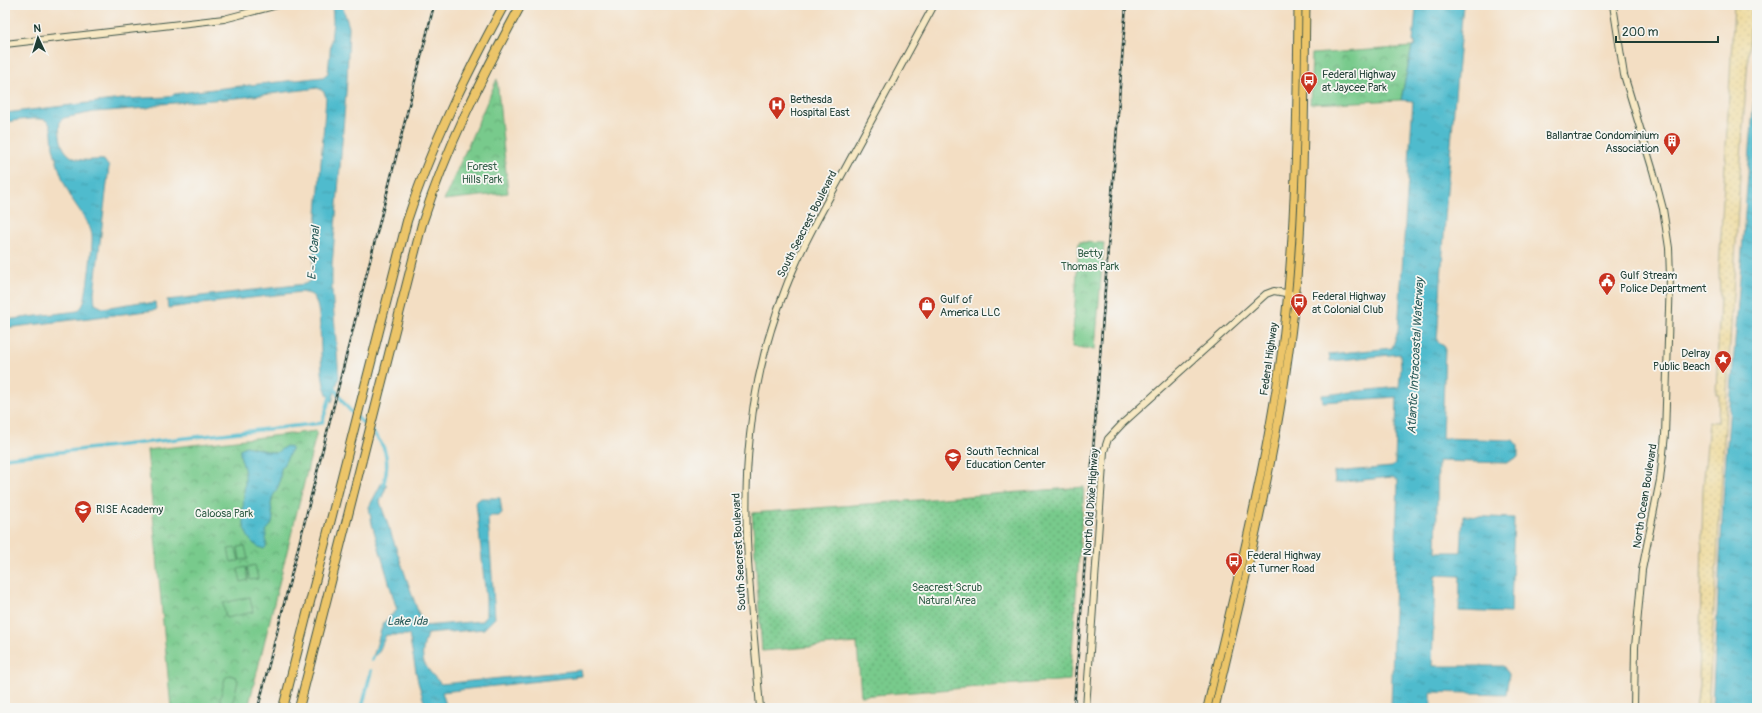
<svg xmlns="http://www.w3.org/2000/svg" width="1762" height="713" font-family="Pangolin,sans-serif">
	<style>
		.grass { fill: url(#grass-dots); stroke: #4c8460 }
		.sand { fill: url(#sand-dots); stroke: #868c69 }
		.park { fill: url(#park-crowns); stroke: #4c8460 }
		.pitch { fill: #78ca8c; stroke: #4c8460 }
		.water { fill: url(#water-ripples); stroke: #387c80 }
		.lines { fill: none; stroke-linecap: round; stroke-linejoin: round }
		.canal { stroke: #50bbcd; stroke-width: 3.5 }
		.secondary-casing { stroke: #3f5549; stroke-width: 8 }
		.primary-casing { stroke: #3f5549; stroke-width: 9 }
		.highway-casing { stroke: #3f5549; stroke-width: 10 }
		.secondary { stroke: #f7e8c3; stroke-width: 6 }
		.primary { stroke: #ecc569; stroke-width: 7 }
		.highway { stroke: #ecc569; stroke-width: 8 }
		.rail-casing { stroke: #1f3d34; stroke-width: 2.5 }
		.rail { stroke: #f6f6f2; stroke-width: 1; stroke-dasharray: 3; stroke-linecap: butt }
		.labels { text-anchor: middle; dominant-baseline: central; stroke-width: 3.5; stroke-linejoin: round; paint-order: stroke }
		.poi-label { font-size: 11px; fill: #1f3d34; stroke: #f6f6f2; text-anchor: start }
		.park-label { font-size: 11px; fill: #35604a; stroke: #f6f6f2 }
		.street-label { font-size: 11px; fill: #1f3d34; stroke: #f6f6f2 }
		.water-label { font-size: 12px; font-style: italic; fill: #2b5c5a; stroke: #f6f6f2 }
	</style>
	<defs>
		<pattern id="grass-dots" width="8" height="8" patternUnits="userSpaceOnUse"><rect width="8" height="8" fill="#78ca8c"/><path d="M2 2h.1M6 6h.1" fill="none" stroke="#62a573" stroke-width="1.8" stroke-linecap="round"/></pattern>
		<pattern id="sand-dots" width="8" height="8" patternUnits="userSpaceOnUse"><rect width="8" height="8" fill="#eeda9e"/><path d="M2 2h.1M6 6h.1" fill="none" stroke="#ccbc89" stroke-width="1.8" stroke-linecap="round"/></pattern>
		<pattern id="park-crowns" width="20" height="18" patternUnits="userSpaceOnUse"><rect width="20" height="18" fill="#78ca8c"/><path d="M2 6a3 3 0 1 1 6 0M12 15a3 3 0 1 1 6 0" fill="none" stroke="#62a573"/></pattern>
		<pattern id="water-ripples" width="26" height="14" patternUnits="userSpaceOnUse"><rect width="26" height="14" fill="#50bbcd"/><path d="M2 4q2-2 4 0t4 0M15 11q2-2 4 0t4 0" fill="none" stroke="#4299a7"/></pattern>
	</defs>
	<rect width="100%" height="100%" fill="#f6f6f2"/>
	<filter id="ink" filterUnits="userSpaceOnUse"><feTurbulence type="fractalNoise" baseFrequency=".025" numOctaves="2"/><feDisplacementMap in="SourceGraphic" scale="8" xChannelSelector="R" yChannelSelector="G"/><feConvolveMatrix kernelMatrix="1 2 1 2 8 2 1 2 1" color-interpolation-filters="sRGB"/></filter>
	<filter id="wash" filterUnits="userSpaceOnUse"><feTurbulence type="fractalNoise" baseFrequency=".012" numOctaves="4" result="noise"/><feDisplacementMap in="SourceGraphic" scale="16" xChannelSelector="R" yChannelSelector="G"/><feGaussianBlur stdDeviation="0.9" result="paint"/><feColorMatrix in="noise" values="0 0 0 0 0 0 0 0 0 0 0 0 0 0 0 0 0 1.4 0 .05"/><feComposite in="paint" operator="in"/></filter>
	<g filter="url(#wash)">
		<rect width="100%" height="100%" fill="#f3dec3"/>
		<path class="grass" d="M1084 487 1070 680 861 696 857 643 762 651 752 513Z"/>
		<path class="sand" d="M1734 5H1752L1743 126 1708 708H1696L1699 685 1703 489 1709 422H1718L1719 395 1716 394 1720 298 1719 271Z"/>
		<path class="park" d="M1412 47 1401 100 1310 104 1312 54Z
			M497 79 508 193 444 200Z
			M1079 242 1104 243 1095 349 1072 347Z
			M317 431 248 708H171L147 450Z"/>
		<path class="pitch" d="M245 546 248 559 240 560 238 547Z
			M236 548 239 561 231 562 228 549Z
			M255 565 258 579 250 580 247 567Z
			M246 567 248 580 241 582 238 569Z
			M250 597 253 612 226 618 223 603Z
			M230 675 236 677 238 681 233 701 229 704 222 703 220 699 225 678Z"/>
		<path class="water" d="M332 5H342L349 27 347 80 332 266V290L339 377 332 402C330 399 327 395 326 391 317 371 325 310 313 296 310 293 305 293 301 292L168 308 167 300 305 284 312 279 326 97 324 92 318 88 237 98 161 104 147 108 94 112 64 118 60 121C58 138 62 158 82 160 89 161 97 159 104 160L109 167 94 293 95 304 103 308 141 302 149 304 155 302 156 310 5 328V320L77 311C80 309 83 306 84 302 87 291 93 245 92 235 90 223 78 209 72 199 63 183 57 164 53 147 52 140 53 125 47 121 41 116 14 121 5 122V113L122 99 168 97 174 94 196 91 323 77 328 73 333 21Z
			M1419 5H1463L1447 190 1437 341 1445 347 1442 438 1513 440 1518 446V457L1507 463 1438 461 1436 552H1461L1463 516 1514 518 1511 613 1459 611 1460 576 1435 575 1432 666H1503L1509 674 1506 694 1431 692V708H1391L1398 480 1392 477 1335 483 1334 472 1392 467 1395 464 1397 397 1323 402 1322 395 1399 387 1401 367 1400 354 1330 361 1329 354 1392 348 1398 331 1413 101 1401 100 1412 47 1415 45V42H1413L1416 8H1419Z
			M1757 58V708H1712L1724 483Z
			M246 446 276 453 286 446 291 448V451L281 469 279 485 272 498 271 505 273 519 271 525 266 531V547L264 549C233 540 246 497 245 474 244 465 239 457 240 449Z
			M382 482 387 485 380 502 423 626 482 621 486 615V599L476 502 481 498H500L502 513 499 516H491L488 519 495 618 484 629 427 634C418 662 423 664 441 684L581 670 582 676 442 692 447 708H426L418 682 409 635H386L378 654 373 657 383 623 397 610 372 524 369 507Z"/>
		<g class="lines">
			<path class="canal" d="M333 386C338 393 342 401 347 407 371 434 395 441 384 483
				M5 458 322 423 331 394
				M372 660 373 657
				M362 708 371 671"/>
		</g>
	</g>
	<g filter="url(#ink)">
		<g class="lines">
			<defs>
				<path id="secondary" d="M1613 5 1624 75 1653 171 1663 209 1669 248 1670 277 1665 435 1660 480 1642 570 1635 647 1634 708
					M5 44 224 19 278 5
					M760 708C753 617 740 526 750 435 756 372 774 310 801 252 816 220 835 188 852 156 879 106 907 55 934 5
					M1086 708 1104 451 1108 439 1123 423 1266 294 1274 291 1291 294"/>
				<path id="primary" d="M1207 708C1235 589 1266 470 1282 348 1296 234 1297 119 1298 5
					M1215 708C1242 592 1272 476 1288 358 1305 241 1304 123 1306 5"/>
				<path id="highway" d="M283 708 407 221C432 143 465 77 504 5
					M299 708 422 224C447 147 482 76 521 5"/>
			</defs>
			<use href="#secondary" class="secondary-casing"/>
			<use href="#primary" class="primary-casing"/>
			<use href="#highway" class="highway-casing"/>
			<use href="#secondary" class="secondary"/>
			<use href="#primary" class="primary"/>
			<use href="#highway" class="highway"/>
			<defs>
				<path id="rail" d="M258 708 434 5
					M1074 708 1126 5"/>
			</defs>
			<use href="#rail" class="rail-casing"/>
			<use href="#rail" class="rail"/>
		</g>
	</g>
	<defs>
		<symbol id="bus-pin" viewBox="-11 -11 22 30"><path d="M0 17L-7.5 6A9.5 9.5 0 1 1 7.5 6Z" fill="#c8321e" stroke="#f6f6f2"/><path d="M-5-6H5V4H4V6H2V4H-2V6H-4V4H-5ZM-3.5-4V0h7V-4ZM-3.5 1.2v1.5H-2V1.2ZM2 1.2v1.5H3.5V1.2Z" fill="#fff"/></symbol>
		<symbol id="hospital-pin" viewBox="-11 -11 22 30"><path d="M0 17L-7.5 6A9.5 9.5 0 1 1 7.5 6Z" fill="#c8321e" stroke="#f6f6f2"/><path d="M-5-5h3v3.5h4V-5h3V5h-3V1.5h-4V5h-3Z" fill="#fff"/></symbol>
		<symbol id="building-pin" viewBox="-11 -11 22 30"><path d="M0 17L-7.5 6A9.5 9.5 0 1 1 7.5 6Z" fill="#c8321e" stroke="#f6f6f2"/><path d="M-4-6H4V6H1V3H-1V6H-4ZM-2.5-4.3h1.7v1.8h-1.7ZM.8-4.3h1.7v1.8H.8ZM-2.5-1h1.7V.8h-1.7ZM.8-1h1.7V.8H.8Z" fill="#fff"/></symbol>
		<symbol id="civic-pin" viewBox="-11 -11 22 30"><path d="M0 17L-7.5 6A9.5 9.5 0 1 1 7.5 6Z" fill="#c8321e" stroke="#f6f6f2"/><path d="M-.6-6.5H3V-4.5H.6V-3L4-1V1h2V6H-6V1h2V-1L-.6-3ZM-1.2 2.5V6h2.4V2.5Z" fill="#fff"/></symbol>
		<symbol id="shop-pin" viewBox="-11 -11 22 30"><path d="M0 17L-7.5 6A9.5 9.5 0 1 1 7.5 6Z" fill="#c8321e" stroke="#f6f6f2"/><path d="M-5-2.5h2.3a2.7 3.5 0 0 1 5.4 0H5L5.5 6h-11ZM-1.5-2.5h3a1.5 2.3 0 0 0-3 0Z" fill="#fff"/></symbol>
		<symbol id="sight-pin" viewBox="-11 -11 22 30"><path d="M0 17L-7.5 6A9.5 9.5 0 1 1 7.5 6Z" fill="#c8321e" stroke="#f6f6f2"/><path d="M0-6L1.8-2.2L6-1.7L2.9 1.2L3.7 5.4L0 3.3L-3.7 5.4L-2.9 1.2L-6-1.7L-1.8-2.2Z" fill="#fff"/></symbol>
		<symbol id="school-pin" viewBox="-11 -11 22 30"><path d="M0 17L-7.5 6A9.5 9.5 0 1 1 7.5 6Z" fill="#c8321e" stroke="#f6f6f2"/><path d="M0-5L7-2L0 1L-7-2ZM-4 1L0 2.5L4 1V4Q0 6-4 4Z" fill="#fff"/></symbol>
	</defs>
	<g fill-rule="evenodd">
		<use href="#bus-pin" x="1299" y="70" width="20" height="27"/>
		<use href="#hospital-pin" x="767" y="95" width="20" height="27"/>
		<use href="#building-pin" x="1662" y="131" width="20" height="27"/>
		<use href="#civic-pin" x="1597" y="271" width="20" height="27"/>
		<use href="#bus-pin" x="1289" y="292" width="20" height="27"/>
		<use href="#shop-pin" x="917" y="295" width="20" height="27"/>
		<use href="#sight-pin" x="1713" y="349" width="20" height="27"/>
		<use href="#school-pin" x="943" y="447" width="20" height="27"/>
		<use href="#school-pin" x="73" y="499" width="20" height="27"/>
		<use href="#bus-pin" x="1224" y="551" width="20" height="27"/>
	</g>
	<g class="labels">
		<g class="poi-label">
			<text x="1322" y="74">Federal Highway<tspan x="1322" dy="13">at Jaycee Park</tspan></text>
			<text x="790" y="99">Bethesda<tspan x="790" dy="13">Hospital East</tspan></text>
			<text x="1659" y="135" text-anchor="end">Ballantrae Condominium<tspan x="1659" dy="13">Association</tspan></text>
			<text x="1620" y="275">Gulf Stream<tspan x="1620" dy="13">Police Department</tspan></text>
			<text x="1312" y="296">Federal Highway<tspan x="1312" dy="13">at Colonial Club</tspan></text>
			<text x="940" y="299">Gulf of<tspan x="940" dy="13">America LLC</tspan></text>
			<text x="1710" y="353" text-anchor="end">Delray<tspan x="1710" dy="13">Public Beach</tspan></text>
			<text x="966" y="451">South Technical<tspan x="966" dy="13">Education Center</tspan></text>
			<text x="96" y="509">RISE Academy</text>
			<text x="1247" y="555">Federal Highway<tspan x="1247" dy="13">at Turner Road</tspan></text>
		</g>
		<g class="park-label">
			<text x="482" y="166">Forest<tspan x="482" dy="13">Hills Park</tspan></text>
			<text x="1090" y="253">Betty<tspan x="1090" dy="13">Thomas Park</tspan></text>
			<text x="224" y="513">Caloosa Park</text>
			<text x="947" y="587">Seacrest Scrub<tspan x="947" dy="13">Natural Area</tspan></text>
		</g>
		<g class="street-label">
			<text transform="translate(807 224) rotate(-63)">South Seacrest Boulevard</text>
			<text transform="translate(1269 359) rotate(-82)">Federal Highway</text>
			<text transform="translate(1645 496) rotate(-81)">North Ocean Boulevard</text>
			<text transform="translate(1091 502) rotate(-86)">North Old Dixie Highway</text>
			<text transform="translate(739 552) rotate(-93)">South Seacrest Boulevard</text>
		</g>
		<g class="water-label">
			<text transform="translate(314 253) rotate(-86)">E - 4 Canal</text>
			<text transform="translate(1416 356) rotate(-87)">Atlantic Intracoastal Waterway</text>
			<text x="407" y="621">Lake Ida</text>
		</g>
	</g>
	<rect width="1762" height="713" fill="none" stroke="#f6f6f2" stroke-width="20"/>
	<g transform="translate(38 38) rotate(356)" stroke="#f6f6f2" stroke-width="3" paint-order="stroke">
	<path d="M0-3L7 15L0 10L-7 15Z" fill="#1f3d34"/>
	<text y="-6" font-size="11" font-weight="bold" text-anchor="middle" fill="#1f3d34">N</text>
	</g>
	<path d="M1616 36v6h102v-6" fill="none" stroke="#1f3d34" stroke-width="2"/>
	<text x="1622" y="36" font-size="12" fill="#1f3d34" stroke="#f6f6f2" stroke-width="3" paint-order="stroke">200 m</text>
</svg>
